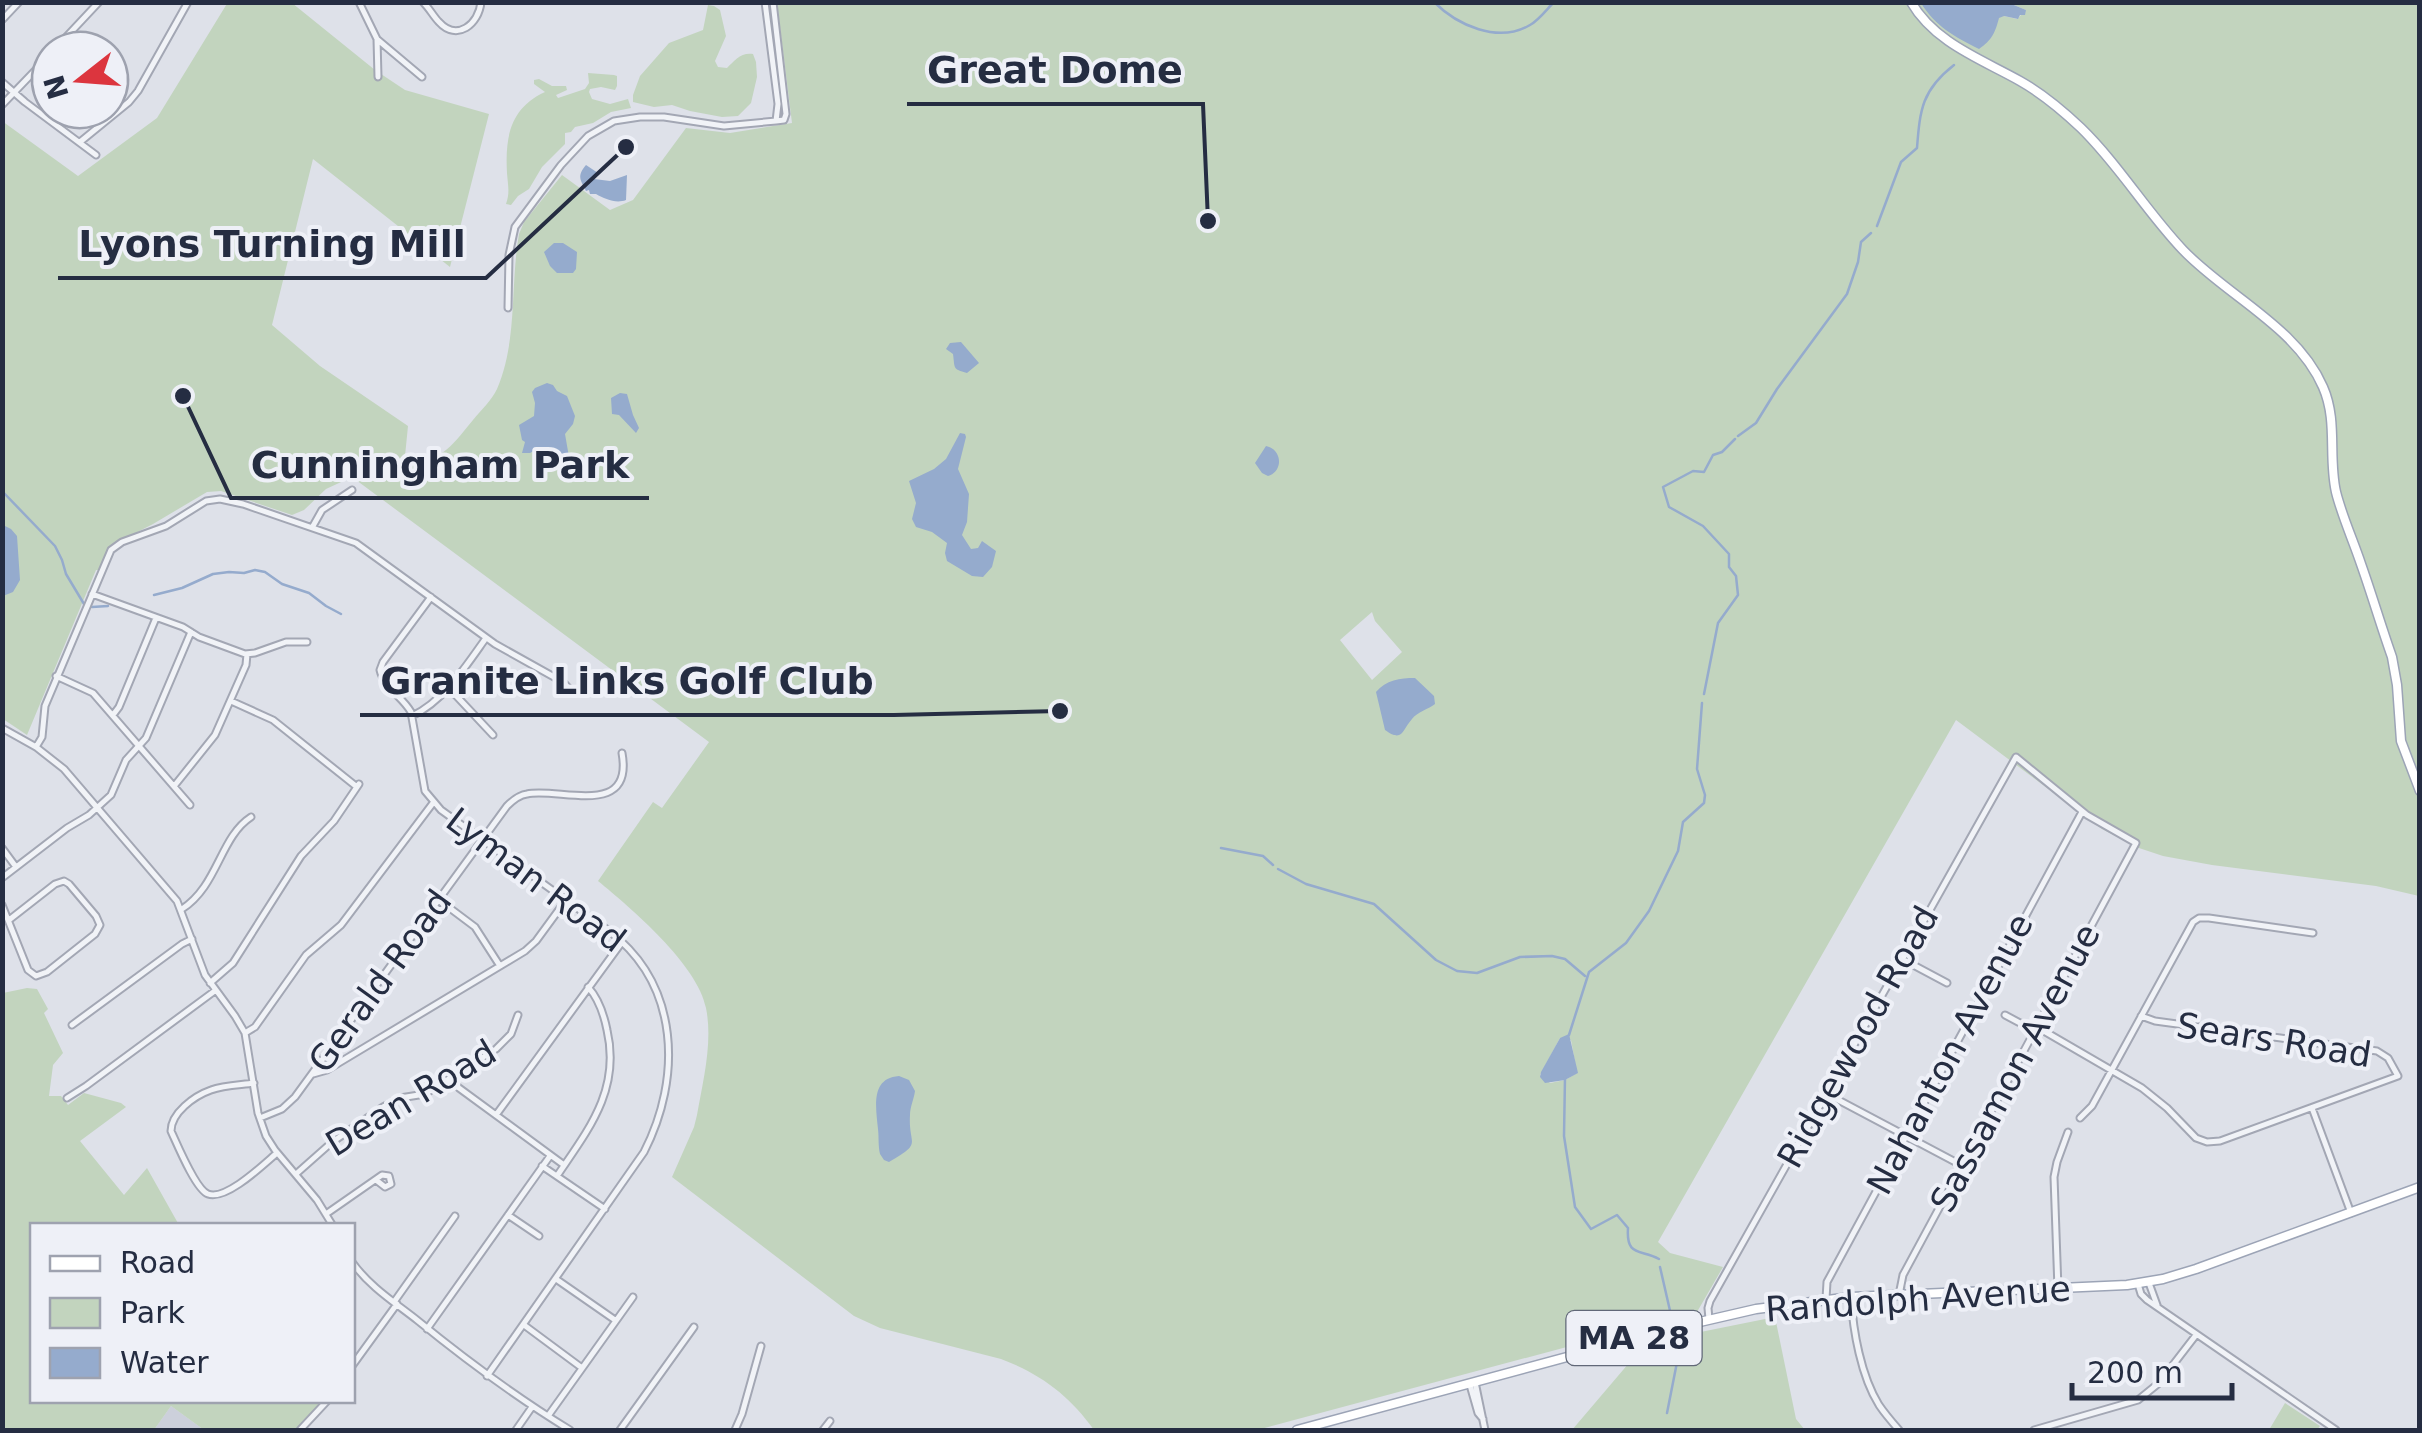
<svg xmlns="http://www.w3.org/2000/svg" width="2422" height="1433" font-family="'DejaVu Sans',sans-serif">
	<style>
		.built { fill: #ccd0db }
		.green { fill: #c2d4be; fill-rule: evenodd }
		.water { fill: #95abcd }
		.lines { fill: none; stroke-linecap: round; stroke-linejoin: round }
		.stream { stroke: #95abcd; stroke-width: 2.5 }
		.minor-casing { stroke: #a3a7b4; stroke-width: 9 }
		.major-casing { stroke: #9ca4b6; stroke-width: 11 }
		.minor { stroke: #f1f3f7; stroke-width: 5 }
		.major { stroke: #fff; stroke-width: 8 }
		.labels { text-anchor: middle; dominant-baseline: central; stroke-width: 8; stroke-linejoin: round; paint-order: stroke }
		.shield { fill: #eef0f7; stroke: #616878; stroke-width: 2.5 }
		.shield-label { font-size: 32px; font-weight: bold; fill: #252d42 }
		.street-label { font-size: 35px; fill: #252d42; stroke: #eef0f7 }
		.leader { fill: none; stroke: #252d42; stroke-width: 4 }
		.callout-dot { fill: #252d42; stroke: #eef0f7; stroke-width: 4 }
		.callout-label { font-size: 38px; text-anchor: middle; font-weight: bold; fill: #252d42; stroke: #eef0f7; stroke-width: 8; stroke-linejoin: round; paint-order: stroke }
	</style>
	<rect width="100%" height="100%" fill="#dee1e9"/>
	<path class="built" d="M171 1406 204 1430H154Z"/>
	<path class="green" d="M228 2 292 3 375 70 405 90 489 114 450 267 313 159 272 325 320 366 408 426 404 466C445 456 446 453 473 420 481 410 492 400 497 389 518 340 510 285 519 234L524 222 562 175 610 210 633 200 686 128 730 133 792 123 777 3 1984 2 2004 16 2017 19 2026 10 2009 3H2419V896L2376 886 2212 865 2163 856 2139 848 2102 829 1956 720 1658 1242 1670 1253 1723 1267 1697 1312 1257 1430H1094C1070 1396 1041 1374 1001 1359L880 1328 854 1316 672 1177 694 1127 697 1115C703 1081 713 1042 706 1008 698 965 631 908 598 881L653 802 662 808 709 742 352 477 326 489 304 510 292 515 221 491 207 492 153 524 112 545 106 552 100 570H96L27 735 3 719 2 121 78 176 157 118ZM1372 612 1375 621 1402 652 1372 680 1340 640ZM1560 1038 1571 1040 1577 1073 1565 1080 1550 1083 1540 1075Z
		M708 5 714 6 720 10 726 36 715 61 718 67 727 68C734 61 741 52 753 54L756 62 757 77 751 103 738 116 722 117 690 111 672 105 654 107 633 102V95L640 76 669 43 703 30Z
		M588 73 614 75 617 76V86L615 90 601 87 590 89 589 92 592 99 610 104 628 99 631 108 611 112 593 123 575 127 571 132 565 133V144L542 167 529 189 518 196 511 205 506 204C510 193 508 186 507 173 505 137 510 108 545 92L534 84V80L539 79 552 86H566L567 90 556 95 558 98 585 89 589 83Z
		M27 988 37 989 48 1009 44 1013 63 1053 53 1065 49 1096H61L68 1105 84 1093 121 1103 126 1107 80 1141 124 1195 147 1168 179 1225 32 1226V1400L325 1401 297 1430H204L171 1406 154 1430H3V993Z
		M1775 1317 1796 1419 1805 1430H1572L1646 1343Z
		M2285 1403 2320 1426 2317 1430H2269Z"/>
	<path class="water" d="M1921 3H2009L2026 10 2025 15H2020L2018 19 2004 16 1999 18C1995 33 1992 40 1979 49 1955 37 1935 26 1921 3Z
		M586 165 598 173 593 177 594 179 610 181 627 175 626 200C616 204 605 199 596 194H590L589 190 586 191C581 180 576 177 586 165Z
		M554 243H563L577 252 576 269 573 273H557L550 266 544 252Z
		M961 342 979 363 967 373C952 369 955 368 953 354L946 349 950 343Z
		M547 383 553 385 557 391 567 396 575 416 573 424 565 434 569 457 553 459 546 450 539 448 530 453H522L525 442 522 440 519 425 534 416 535 403 532 392 535 388Z
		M620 393 627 394 633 415 639 428 636 433 619 415 612 414 611 398Z
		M960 433 965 434 966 437 958 469 969 494 967 522 962 535 971 549 978 548 982 541 996 551 992 567 983 577 972 576 947 561 945 553 947 543 932 532 916 527 912 519 916 503 909 481 934 469 946 459Z
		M1266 446C1282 449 1284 471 1268 476L1262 473 1255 463Z
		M3 525 11 529 17 536 20 580 13 592 3 596Z
		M1415 678 1434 696 1435 704C1429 709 1417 712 1412 719 1402 730 1403 743 1385 730L1376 692C1386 680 1400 678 1415 678Z
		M1569 1034 1578 1073 1565 1080 1545 1083 1540 1077 1541 1072 1560 1038Z
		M899 1076 909 1080 915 1091C914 1099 910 1107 910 1115 908 1146 924 1142 889 1162L884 1160 880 1154C878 1145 879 1137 878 1129 876 1108 870 1078 899 1076Z"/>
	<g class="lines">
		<path class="stream" d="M1434 2C1457 25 1498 44 1530 25 1539 20 1547 9 1554 2
			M1877 226 1901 162 1917 148C1920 109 1922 90 1954 65
			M1738 436 1756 423 1777 389 1847 294 1858 262 1861 242 1871 233
			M2 491 55 546 62 560 66 574 84 604
			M154 595 182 588 213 574 229 572 244 573 255 570 265 572 282 584 309 593 326 606 341 614
			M92 607 108 606
			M1704 694 1718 623 1738 595 1736 576 1729 567V554L1703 526 1669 507 1663 487 1693 471 1704 472 1713 455 1722 452 1735 439
			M1221 848 1263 856 1273 865
			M1278 869 1306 884 1374 904 1436 960 1457 971 1477 973 1520 957 1552 956 1565 959 1585 976
			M1569 1035 1589 972 1626 943 1649 911 1678 851 1683 822 1704 803 1705 795 1697 769 1702 703
			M1565 1077 1564 1136 1575 1207 1591 1229 1617 1215 1628 1228C1626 1257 1640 1249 1659 1259
			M1660 1267 1671 1315
			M1667 1413 1680 1347 1678 1338"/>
		<defs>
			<path id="minor" d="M359 2 377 39 378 77
				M423 2C430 9 433 16 439 22 457 42 479 24 481 2
				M765 2 778 104 776 121
				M773 2 786 114 784 120 776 121
				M2 20 19 2
				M378 40 422 77
				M54 50 99 2
				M2 82 25 102 96 155
				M2 105 50 55
				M80 142 129 102 138 91 188 2
				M508 308 509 255 515 227 561 165 588 136 614 121 640 117H664L724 126 776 121
				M313 526 322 510 352 490
				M92 594 183 627 199 637 245 654 255 653 286 642H307
				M431 597 383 662 380 670C384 688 402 696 411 712L425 791 441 810 609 931C680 985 682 1078 644 1152L487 1376
				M56 676 93 693 190 805
				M448 687 493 735
				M231 701 273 720 357 787
				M113 715 119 707 156 618
				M412 716C444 701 466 666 486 638
				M2 728 36 747 64 769 177 901 205 975 235 1016 245 1033 258 1113 266 1136 275 1150 317 1200 333 1226
				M36 747 42 737 45 706 111 550 122 542 166 526 206 501 220 499 243 504 356 543 495 644 563 682 573 693
				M175 785 215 735 246 665 247 654
				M2 848 16 867
				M2 878 67 828 89 815 111 795 126 760 146 738 191 632
				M439 900 475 927 500 966
				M2 905 28 970 36 976 47 972 95 934 100 925 96 916 69 884 64 881 55 884 9 920
				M182 909C218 886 220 837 251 817
				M1902 959 1947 983
				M210 983 233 963 301 856 334 821 359 784
				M2005 1015 2035 1031
				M72 1025 182 944 192 939
				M2037 1027 2142 1088 2167 1108 2196 1138 2207 1142 2220 1141 2398 1076 2388 1058 2377 1051 2155 1021 2141 1016
				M245 1033 255 1027 306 955 341 925 433 803
				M313 1074 327 1070 525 951 536 941 566 900
				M450 1078 459 1088 564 1165
				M254 1083C240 1085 224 1085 211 1090 194 1096 171 1113 171 1131 177 1144 196 1190 208 1194 226 1201 264 1164 277 1153
				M1827 1094 1961 1165
				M67 1098 86 1086 216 990
				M2312 1108 2351 1213
				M496 1115 622 942
				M260 1118 282 1109 295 1097 507 806C513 800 519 795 527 794 559 787 634 819 622 753
				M2080 1118 2092 1106 2193 922 2199 918H2209L2313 933
				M542 1166 605 1209
				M296 1174 331 1143 383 1107 400 1098 425 1094 496 1049 511 1034 518 1015
				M557 1176C588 1130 621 1090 607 1030 604 1015 599 999 588 987
				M326 1214 382 1175 389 1176 391 1184 385 1187 376 1180
				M508 1215 539 1236
				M352 1262C369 1286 394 1302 417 1320 466 1360 516 1397 570 1430
				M556 1279 615 1320
				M2149 1283 2157 1305
				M2138 1284 2141 1294 2147 1300 2336 1430
				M2058 1289 2054 1177 2057 1162 2068 1132
				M1851 1297C1853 1331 1861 1376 1879 1405 1885 1414 1892 1422 1899 1430
				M1826 1299 1827 1282 2082 812
				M394 1302 455 1216
				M1709 1319 1708 1308 1710 1301 2016 757 2087 815 2136 843 1903 1275 1899 1295
				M524 1325 582 1368
				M427 1329 550 1156
				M352 1366 397 1304
				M1475 1382 1485 1430
				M1470 1385 1478 1413 1483 1419
				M548 1416 633 1297
				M300 1430 328 1400
				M516 1430 532 1407
				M620 1430 694 1327
				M735 1430 742 1414 761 1346
				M823 1430 830 1421
				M2034 1430 2138 1400 2159 1383 2196 1335"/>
			<path id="major" d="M1911 2C1935 43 1981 59 2020 81 2043 94 2062 110 2081 128 2119 165 2146 211 2183 250 2227 296 2297 327 2323 387 2338 421 2328 457 2336 492 2342 516 2353 540 2361 564 2372 595 2381 626 2392 657L2397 685 2401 741 2420 791
				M1297 1430 1678 1327 1756 1309 1851 1297 2127 1285 2163 1279 2196 1269 2420 1187"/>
		</defs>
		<use href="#minor" class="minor-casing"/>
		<use href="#major" class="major-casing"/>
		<use href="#minor" class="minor"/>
		<use href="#major" class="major"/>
	</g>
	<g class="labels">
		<rect class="shield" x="1566.5" y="1311" width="135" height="54" rx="8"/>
		<g class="shield-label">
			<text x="1634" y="1338">MA 28</text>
		</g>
		<g class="street-label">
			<text transform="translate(536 880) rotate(37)">Lyman Road</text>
			<text transform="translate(380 981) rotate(-54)">Gerald Road</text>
			<text transform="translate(1858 1037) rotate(-61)">Ridgewood Road</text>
			<text transform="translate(2274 1040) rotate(9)">Sears Road</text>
			<text transform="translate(1950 1054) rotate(-62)">Nahanton Avenue</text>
			<text transform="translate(2015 1068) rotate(-62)">Sassamon Avenue</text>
			<text transform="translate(411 1098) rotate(-31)">Dean Road</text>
			<text transform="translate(1918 1299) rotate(-4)">Randolph Avenue</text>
		</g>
	</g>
	<path class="leader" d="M1208 221L1203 104H907M626 147L486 278H58M183 396L231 498H649M1060 711L894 715H360"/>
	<g class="callout-dot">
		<circle cx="1208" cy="221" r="10"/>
		<circle cx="626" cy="147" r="10"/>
		<circle cx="183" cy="396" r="10"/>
		<circle cx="1060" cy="711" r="10"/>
	</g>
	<g class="callout-label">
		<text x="1055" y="83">Great Dome</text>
		<text x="272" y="257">Lyons Turning Mill</text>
		<text x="440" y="478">Cunningham Park</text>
		<text x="627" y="694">Granite Links Golf Club</text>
	</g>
	<rect width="2422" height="1433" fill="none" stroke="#252d42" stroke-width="10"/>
	<rect x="30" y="1223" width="325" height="180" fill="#eef0f7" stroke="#9ea2af" stroke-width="2.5"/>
	<rect x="50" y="1256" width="50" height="15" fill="#ffffff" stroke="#9ea2af" stroke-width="2.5"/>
	<text x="120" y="1273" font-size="30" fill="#252d42">Road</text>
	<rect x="50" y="1298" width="50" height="30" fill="#c2d4be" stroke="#9ea2af" stroke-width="2.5"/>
	<text x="120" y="1323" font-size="30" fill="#252d42">Park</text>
	<rect x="50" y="1348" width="50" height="30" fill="#95abcd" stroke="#9ea2af" stroke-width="2.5"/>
	<text x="120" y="1373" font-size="30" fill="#252d42">Water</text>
	<g transform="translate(80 80) rotate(253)"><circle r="48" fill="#eef0f7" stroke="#9ea2af" stroke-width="2.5"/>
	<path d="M0-8L18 38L0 25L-18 38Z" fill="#dc353e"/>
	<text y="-15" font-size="28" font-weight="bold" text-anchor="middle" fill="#252d42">N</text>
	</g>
	<path d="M2072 1383v15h160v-15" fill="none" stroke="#252d42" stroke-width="5"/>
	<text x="2087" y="1383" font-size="30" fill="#252d42" stroke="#eef0f7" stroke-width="8" paint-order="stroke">200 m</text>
</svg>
